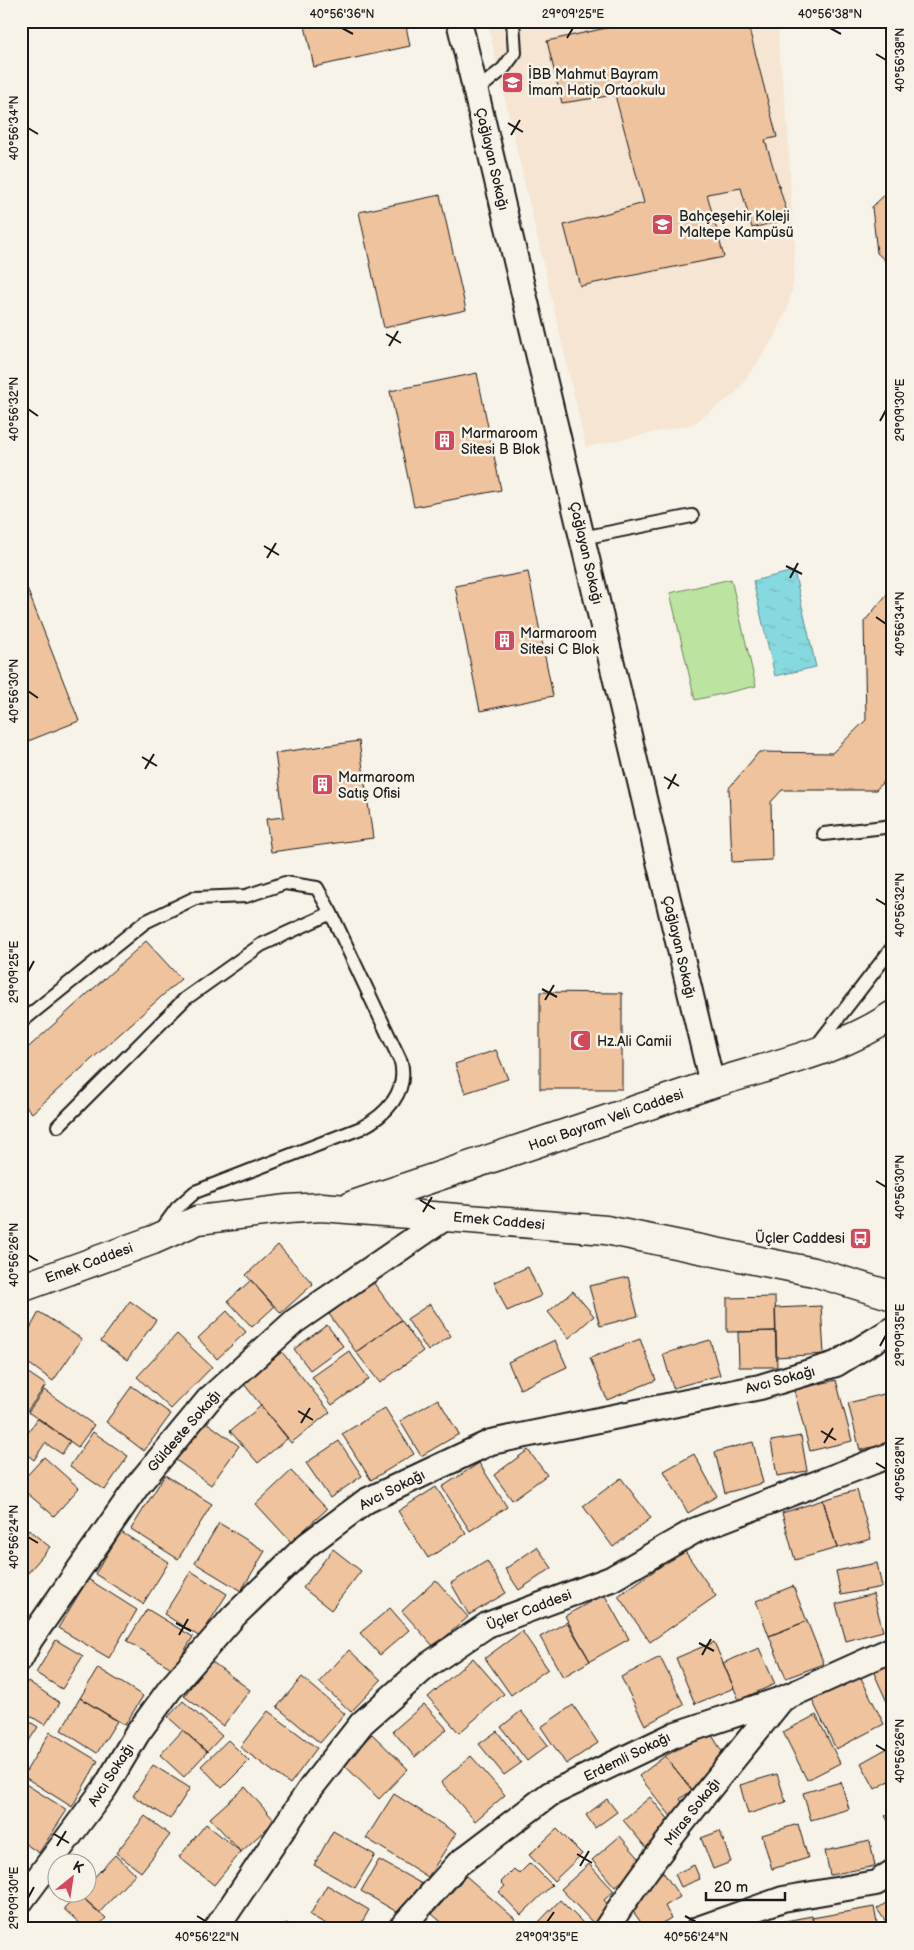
<svg xmlns="http://www.w3.org/2000/svg" width="914" height="1950" font-family="'Balsamiq Sans',sans-serif">
	<style>
		.built { fill: #f5e5d2 }
		.grass { fill: #bce4a0; stroke: #6c805e }
		.water { fill: url(#water-ripples); stroke: #5c8d92 }
		.building { fill: #efc39e; stroke: #1c1c1c }
		.lines { fill: none; stroke-linecap: round; stroke-linejoin: round }
		.service-casing { stroke: #1c1c1c; stroke-width: 16 }
		.minor-casing { stroke: #1c1c1c; stroke-width: 28 }
		.tertiary-casing { stroke: #1c1c1c; stroke-width: 31 }
		.service { stroke: #f7f3e8; stroke-width: 12 }
		.minor { stroke: #f7f3e8; stroke-width: 24 }
		.tertiary { stroke: #f7f3e8; stroke-width: 28 }
		.ticks { fill: none; stroke: #1c1c1c; stroke-width: 2 }
		.labels { text-anchor: middle; dominant-baseline: central; stroke-width: 5; stroke-linejoin: round; paint-order: stroke }
		.poi-label { font-size: 14px; fill: #1c1c1c; stroke: #f7f3e8; text-anchor: start }
		.street-label { font-size: 14px; fill: #1c1c1c; stroke: #f7f3e8 }
		.neatline { fill: none; stroke: #1c1c1c; stroke-width: 2 }
		.ticks-label { font-size: 12px; text-anchor: middle; fill: #1c1c1c }
	</style>
	<defs>
		<pattern id="water-ripples" width="26" height="14" patternUnits="userSpaceOnUse" patternTransform="scale(1.25)"><rect width="26" height="14" fill="#87d9e0"/><path d="M2 4q2-2 4 0t4 0M15 11q2-2 4 0t4 0" fill="none" stroke="#74bac0"/></pattern>
	</defs>
	<rect width="100%" height="100%" fill="#f7f3e8"/>
	<filter id="ink" filterUnits="userSpaceOnUse"><feTurbulence type="fractalNoise" baseFrequency=".02" numOctaves="2"/><feDisplacementMap in="SourceGraphic" scale="10" xChannelSelector="R" yChannelSelector="G"/><feConvolveMatrix kernelMatrix="1 2 1 2 8 2 1 2 1" color-interpolation-filters="sRGB"/></filter>
	<g filter="url(#ink)">
		<path class="built" d="M487 21H779L778 43 788 128 791 202 795 247 793 285 787 310 772 341 736 393 693 424 586 447Z"/>
		<path class="grass" d="M731 579 756 686 695 700 670 593Z"/>
		<path class="water" d="M794 571 816 667 775 676 753 581Z"/>
		<path class="building" d="M304 21H405L410 46 314 67Z
			M638 21H747L777 137 765 140 789 219 752 228 741 188 707 194 724 257 580 286 564 225 644 203 615 95 562 103 547 41Z
			M893 187V268L877 253 872 207Z
			M440 195 466 310 384 328 359 212Z
			M477 373 501 490 414 507 390 391Z
			M528 572 553 696 480 711 455 586Z
			M26 586 79 721 28 741 21 724V588Z
			M893 587V770L876 790H782L771 802 772 860 732 862 729 788 759 752 832 753 866 720 864 622Z
			M359 741 373 838 271 852 266 819 284 817 275 753Z
			M146 941 181 979 32 1113 21 1101V1054Z
			M540 992 622 993V1089H540Z
			M496 1050 508 1079 465 1093 455 1064Z
			M278 1245 313 1284 281 1313 246 1275Z
			M528 1267 541 1296 507 1311 494 1282Z
			M628 1277 638 1316 600 1326 589 1286Z
			M251 1280 274 1307 252 1327 228 1301Z
			M373 1282 401 1320 356 1352 329 1314Z
			M573 1291 594 1316 569 1338 548 1312Z
			M775 1297 776 1331 727 1332V1298Z
			M130 1301 156 1320 127 1360 101 1341Z
			M430 1304 451 1336 428 1351 407 1319Z
			M821 1306 824 1354 776 1357 775 1308Z
			M227 1311 246 1332 217 1359 198 1338Z
			M39 1312 82 1339 53 1381 21 1358V1345Z
			M401 1320 423 1351 380 1383 356 1352Z
			M327 1325 343 1346 310 1370 294 1349Z
			M776 1331 777 1367H739L738 1332Z
			M177 1334 212 1367 171 1409 137 1377Z
			M640 1339 656 1380 607 1400 590 1358Z
			M555 1340 567 1367 520 1389 508 1362Z
			M710 1340 720 1375 673 1388 663 1354Z
			M349 1351 369 1379 332 1405 312 1377Z
			M282 1352 330 1412 291 1443 243 1383Z
			M21 1368 46 1385 22 1418 21 1417Z
			M836 1380 852 1441 810 1451 794 1390Z
			M132 1386 171 1414 144 1451 106 1422Z
			M44 1390 94 1425 78 1447 28 1412Z
			M888 1393 893 1410V1442L860 1450 848 1403Z
			M438 1399 459 1434 421 1456 400 1421Z
			M261 1406 288 1438 258 1463 230 1431Z
			M385 1408 414 1454 371 1480 342 1434Z
			M38 1418 70 1441 62 1454 45 1443 34 1460 21 1450V1443Z
			M202 1419 239 1446 211 1485 173 1458Z
			M93 1432 128 1456 105 1490 70 1466Z
			M801 1436 807 1471 777 1476 771 1441Z
			M339 1441 362 1476 330 1498 306 1463Z
			M753 1442 763 1483 725 1493 715 1452Z
			M528 1450 547 1475 512 1500 494 1475Z
			M694 1454 717 1496 688 1513 664 1471Z
			M44 1457 79 1488 54 1516 21 1488V1482Z
			M479 1463 507 1507 470 1531 442 1487Z
			M291 1471 327 1509 291 1542 256 1504Z
			M165 1475 212 1504 178 1559 131 1529Z
			M621 1478 651 1518 613 1547 583 1506Z
			M436 1487 466 1534 428 1558 398 1511Z
			M857 1490 871 1539 837 1548 823 1500Z
			M823 1500 837 1548 795 1560 782 1513Z
			M219 1523 265 1551 241 1591 195 1563Z
			M29 1530 50 1547 28 1573 21 1568V1539Z
			M121 1532 169 1562 143 1604 95 1574Z
			M537 1547 552 1568 519 1590 505 1569Z
			M333 1549 361 1571 331 1610 303 1588Z
			M684 1550 716 1596 650 1642 618 1596Z
			M487 1561 506 1593 469 1615 451 1583Z
			M877 1563 882 1587 841 1595 836 1571Z
			M893 1563V1578L888 1565Z
			M191 1571 227 1594 200 1637 164 1614Z
			M21 1578 27 1581 21 1593Z
			M88 1579 137 1610 109 1658 58 1628Z
			M436 1580 468 1617 434 1647 402 1611Z
			M793 1586 807 1621 769 1636 756 1601Z
			M604 1594 629 1639 590 1661 565 1616Z
			M873 1594 883 1631 846 1641 836 1604Z
			M390 1608 409 1630 380 1655 360 1633Z
			M147 1609 193 1637 173 1669 127 1641Z
			M807 1621 824 1664 786 1678 769 1636Z
			M567 1622 590 1661 563 1677 540 1637Z
			M522 1631 548 1669 511 1695 485 1658Z
			M56 1640 83 1656 62 1689 36 1673Z
			M714 1642 734 1688 695 1704 676 1658Z
			M759 1648 775 1684 739 1700 723 1663Z
			M349 1650 381 1680 351 1712 319 1682Z
			M660 1657 684 1705 645 1725 621 1677Z
			M473 1658 504 1694 459 1733 428 1697Z
			M211 1661 250 1690 223 1726 184 1696Z
			M893 1662V1713H892L873 1671Z
			M98 1668 143 1696 125 1725 80 1698Z
			M860 1676 884 1724 836 1749 812 1700Z
			M302 1677 345 1714 320 1743 277 1707Z
			M28 1681 60 1703 45 1725 21 1710V1691Z
			M80 1698 117 1721 97 1753 61 1730Z
			M183 1701 222 1736 207 1752 168 1717Z
			M424 1704 447 1729 415 1757 393 1731Z
			M573 1705 598 1743 566 1764 541 1727Z
			M268 1711 317 1748 290 1784 240 1747Z
			M521 1711 548 1745 527 1761 501 1727Z
			M816 1715 840 1763 807 1780 783 1732Z
			M21 1716 38 1727 21 1753Z
			M183 1730 207 1752 184 1777 160 1755Z
			M497 1731 521 1763 504 1775 479 1744Z
			M50 1732 98 1761 72 1807 23 1776Z
			M710 1732 726 1758 692 1790 665 1756Z
			M372 1734 408 1769 379 1799 343 1764Z
			M228 1740 249 1761 222 1788 201 1766Z
			M893 1745V1779L875 1789 861 1763Z
			M471 1756 505 1795 475 1821 441 1782Z
			M665 1756 692 1790 680 1799 687 1809 673 1819 639 1776Z
			M153 1765 190 1788 170 1819 133 1796Z
			M777 1774 786 1802 748 1814 740 1785Z
			M841 1782 849 1809 811 1820 803 1793Z
			M24 1783 67 1810 39 1853 21 1841V1787Z
			M245 1787 275 1821 241 1852 210 1818Z
			M394 1794 456 1833 428 1877 366 1838Z
			M650 1797 675 1827 648 1850 623 1820Z
			M607 1799 617 1812 595 1828 586 1815Z
			M893 1811V1828L885 1816Z
			M145 1816 170 1835 141 1872 116 1853Z
			M206 1824 241 1852 214 1885 179 1857Z
			M798 1824 808 1858 772 1869 762 1835Z
			M557 1829 582 1854 554 1881 529 1855Z
			M333 1831 375 1855 355 1888 314 1865Z
			M720 1831 731 1862 713 1869 701 1838Z
			M620 1836 643 1863 615 1887 592 1860Z
			M870 1841 875 1866 830 1875 825 1851Z
			M115 1855 135 1874 99 1913 79 1894 88 1892V1884Z
			M379 1860 422 1884 397 1912 361 1891Z
			M530 1863 552 1885 521 1915 499 1892 505 1886 501 1882 514 1869 519 1874Z
			M589 1864 614 1891 604 1900 612 1909 595 1925 561 1889Z
			M694 1865 700 1879 681 1887 675 1874Z
			M663 1872 680 1897 665 1906 671 1918 652 1929H635L642 1924 630 1907 645 1882Z
			M466 1876 515 1919 507 1929H449L432 1914Z
			M327 1885 369 1910 358 1929H335L310 1915Z
			M79 1894 106 1918 96 1929H86L64 1909Z
			M893 1898V1929H891L877 1909Z
			M560 1900 589 1929 534 1927Z
			M874 1907 878 1929H814L812 1918Z
			M812 1916 814 1929H782L780 1922Z
			M759 1921 761 1929H734Z
			M286 1923 297 1929H283Z"/>
		<g class="lines">
			<defs>
				<path id="service" d="M476 91 503 69 515 53 513 21
					M582 538 692 516
					M824 834 893 826
					M21 1022 145 922 195 898 246 896 285 883 317 888 331 913 401 1062C408 1092 386 1115 361 1128L195 1192 177 1208 161 1230
					M815 1048 893 947
					M58 1126 185 999 261 945 331 913"/>
				<path id="minor" d="M459 21 712 1084
					M21 1658 30 1640 138 1485 209 1399 295 1321 446 1217
					M21 1901 105 1788 137 1734 170 1689 234 1616 307 1545 366 1501 491 1442 760 1387 836 1364 893 1329
					M216 1929 310 1789 362 1723 428 1665 487 1625 611 1579 696 1530 893 1454
					M400 1929 458 1864 550 1794 676 1734 782 1699 893 1649
					M606 1929C658 1848 722 1774 782 1699
					M698 1929 783 1899 876 1883 893 1872"/>
				<path id="tertiary" d="M353 1205C471 1165 588 1126 706 1086 769 1065 837 1053 893 1015
					M21 1288 153 1240 198 1220 288 1209 322 1207 606 1230 814 1272 893 1296"/>
			</defs>
			<use href="#service" class="service-casing"/>
			<use href="#minor" class="minor-casing"/>
			<use href="#tertiary" class="tertiary-casing"/>
			<use href="#service" class="service"/>
			<use href="#minor" class="minor"/>
			<use href="#tertiary" class="tertiary"/>
		</g>
	</g>
	<path class="ticks" d="M342 28 353 34M830 28 841 34M567 38 573 28M876 54 886 60M508 123 523 132M28 128 38 134M511 135 520 120M386 334 401 343M389 346 398 331M28 409 38 416M880 421 886 410M264 546 279 555M267 558 276 543M786 566 802 574M790 578 798 563M876 617 886 624M28 691 38 698M142 757 157 766M145 769 154 754M664 777 679 786M668 789 676 774M876 899 886 905M28 972 34 961M542 989 557 997M545 1000 554 985M876 1181 886 1187M420 1200 435 1209M423 1212 432 1197M28 1255 38 1261M880 1346 886 1335M298 1411 313 1420M301 1423 310 1408M821 1431 836 1440M824 1443 833 1428M876 1463 886 1469M28 1537 38 1543M176 1623 191 1631M179 1635 188 1619M699 1643 714 1651M702 1655 711 1639M876 1745 886 1751M54 1834 69 1843M57 1846 66 1831M577 1854 592 1863M580 1866 589 1851M28 1898 34 1887M197 1916 207 1922M685 1916 696 1922M547 1922 554 1912"/>
	<defs>
		<symbol id="school-square" viewBox="-11 -11 22 22"><rect x="-9" y="-9" width="18" height="18" rx="4" fill="#d1495b" stroke="#f7f3e8"/><path d="M0-5L7-2L0 1L-7-2ZM-4 1L0 2.5L4 1V4Q0 6-4 4Z" fill="#fff"/></symbol>
		<symbol id="building-square" viewBox="-11 -11 22 22"><rect x="-9" y="-9" width="18" height="18" rx="4" fill="#d1495b" stroke="#f7f3e8"/><path d="M-4-6H4V6H1V3H-1V6H-4ZM-2.5-4.3h1.7v1.8h-1.7ZM.8-4.3h1.7v1.8H.8ZM-2.5-1h1.7V.8h-1.7ZM.8-1h1.7V.8H.8Z" fill="#fff"/></symbol>
		<symbol id="mosque-square" viewBox="-11 -11 22 22"><rect x="-9" y="-9" width="18" height="18" rx="4" fill="#d1495b" stroke="#f7f3e8"/><path d="M3.5-4.9A6 6 0 1 0 3.5 4.9A5 5 0 1 1 3.5-4.9Z" fill="#fff"/></symbol>
		<symbol id="bus-square" viewBox="-11 -11 22 22"><rect x="-9" y="-9" width="18" height="18" rx="4" fill="#d1495b" stroke="#f7f3e8"/><path d="M-5-6H5V4H4V6H2V4H-2V6H-4V4H-5ZM-3.5-4V0h7V-4ZM-3.5 1.2v1.5H-2V1.2ZM2 1.2v1.5H3.5V1.2Z" fill="#fff"/></symbol>
	</defs>
	<g fill-rule="evenodd">
		<use href="#school-square" x="500" y="70" width="25" height="25"/>
		<use href="#school-square" x="650" y="212" width="25" height="25"/>
		<use href="#building-square" x="432" y="428" width="25" height="25"/>
		<use href="#building-square" x="492" y="628" width="25" height="25"/>
		<use href="#building-square" x="310" y="772" width="25" height="25"/>
		<use href="#mosque-square" x="568" y="1028" width="25" height="25"/>
		<use href="#bus-square" x="848" y="1226" width="25" height="25"/>
	</g>
	<g class="labels">
		<g class="poi-label">
			<text x="528" y="74">İBB Mahmut Bayram<tspan x="528" dy="16">İmam Hatip Ortaokulu</tspan></text>
			<text x="679" y="216">Bahçeşehir Koleji<tspan x="679" dy="16">Maltepe Kampüsü</tspan></text>
			<text x="461" y="433">Marmaroom<tspan x="461" dy="16">Sitesi B Blok</tspan></text>
			<text x="520" y="633">Marmaroom<tspan x="520" dy="16">Sitesi C Blok</tspan></text>
			<text x="338" y="777">Marmaroom<tspan x="338" dy="16">Satış Ofisi</tspan></text>
			<text x="597" y="1041">Hz.Ali Camii</text>
			<text x="845" y="1238" text-anchor="end">Üçler Caddesi</text>
		</g>
		<g class="street-label">
			<text transform="translate(492 159) rotate(77)">Çağlayan Sokağı</text>
			<text transform="translate(586 553) rotate(77)">Çağlayan Sokağı</text>
			<text transform="translate(679 947) rotate(77)">Çağlayan Sokağı</text>
			<text transform="translate(606 1120) rotate(-19)">Hacı Bayram Veli Caddesi</text>
			<text transform="translate(499 1221) rotate(5)">Emek Caddesi</text>
			<text transform="translate(89 1263) rotate(-20)">Emek Caddesi</text>
			<text transform="translate(780 1380) rotate(-15)">Avcı Sokağı</text>
			<text transform="translate(184 1431) rotate(-49)">Güldeste Sokağı</text>
			<text transform="translate(392 1490) rotate(-27)">Avcı Sokağı</text>
			<text transform="translate(529 1610) rotate(-21)">Üçler Caddesi</text>
			<text transform="translate(627 1757) rotate(-26)">Erdemli Sokağı</text>
			<text transform="translate(111 1775) rotate(-57)">Avcı Sokağı</text>
			<text transform="translate(692 1812) rotate(-52)">Miras Sokağı</text>
		</g>
	</g>
	<rect width="914" height="1950" fill="none" stroke="#f7f3e8" stroke-width="55"/>
	<g transform="translate(72 1878) rotate(30)"><circle r="24" fill="#f7f3e8" stroke="#9f9d96"/>
	<path d="M0-4L9 19L0 12L-9 19Z" fill="#d1495b"/>
	<text y="-8" font-size="14" font-weight="bold" text-anchor="middle" fill="#1c1c1c">K</text>
	</g>
	<path d="M706 1892v8h79v-8" fill="none" stroke="#1c1c1c" stroke-width="2.5"/>
	<text x="714" y="1892" font-size="15" fill="#1c1c1c" stroke="#f7f3e8" stroke-width="4" paint-order="stroke">20 m</text>
	<rect x="28" y="28" width="858" height="1894" class="neatline"/>
	<g class="ticks-label">
		<text x="342" y="18">40°56'36"N</text>
		<text x="573" y="18">29°09'25"E</text>
		<text x="830" y="18">40°56'38"N</text>
		<text transform="translate(900 60) rotate(-90)" y="4">40°56'38"N</text>
		<text transform="translate(14 128) rotate(-90)" y="4">40°56'34"N</text>
		<text transform="translate(14 409) rotate(-90)" y="4">40°56'32"N</text>
		<text transform="translate(900 410) rotate(-90)" y="4">29°09'30"E</text>
		<text transform="translate(900 624) rotate(-90)" y="4">40°56'34"N</text>
		<text transform="translate(14 691) rotate(-90)" y="4">40°56'30"N</text>
		<text transform="translate(900 905) rotate(-90)" y="4">40°56'32"N</text>
		<text transform="translate(14 972) rotate(-90)" y="4">29°09'25"E</text>
		<text transform="translate(900 1187) rotate(-90)" y="4">40°56'30"N</text>
		<text transform="translate(14 1255) rotate(-90)" y="4">40°56'26"N</text>
		<text transform="translate(900 1335) rotate(-90)" y="4">29°09'35"E</text>
		<text transform="translate(900 1469) rotate(-90)" y="4">40°56'28"N</text>
		<text transform="translate(14 1537) rotate(-90)" y="4">40°56'24"N</text>
		<text transform="translate(900 1751) rotate(-90)" y="4">40°56'26"N</text>
		<text transform="translate(14 1898) rotate(-90)" y="4">29°09'30"E</text>
		<text x="207" y="1941">40°56'22"N</text>
		<text x="547" y="1941">29°09'35"E</text>
		<text x="696" y="1941">40°56'24"N</text>
	</g>
</svg>
